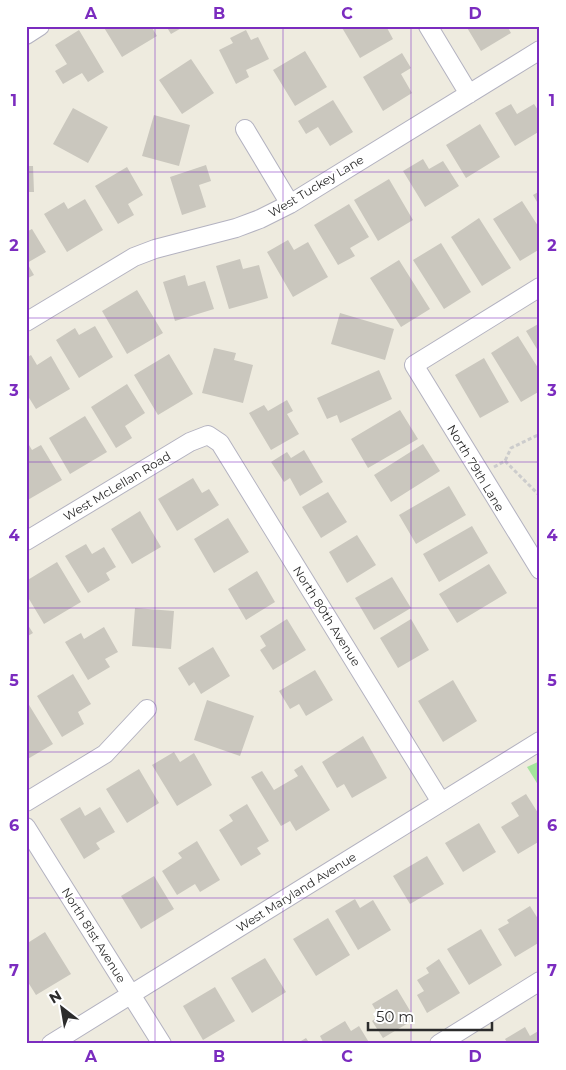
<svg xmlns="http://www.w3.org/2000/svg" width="566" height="1070" font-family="Montserrat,sans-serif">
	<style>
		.green { fill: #a4e49c }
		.building { fill: #cac7be }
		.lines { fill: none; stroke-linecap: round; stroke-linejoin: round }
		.street-casing { stroke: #b3b2c0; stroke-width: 20 }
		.path { stroke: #ccc; stroke-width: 3; stroke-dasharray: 4 2.5; stroke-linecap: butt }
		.street { stroke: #fff; stroke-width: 18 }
		.grid { fill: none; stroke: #7b2cbf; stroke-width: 1; stroke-opacity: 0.55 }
		.labels { text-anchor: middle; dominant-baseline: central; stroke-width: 4; stroke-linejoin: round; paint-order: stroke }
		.street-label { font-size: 12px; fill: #2c2c2c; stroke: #fff }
		.neatline { fill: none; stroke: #7b2cbf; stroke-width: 2 }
		.grid-label { font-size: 16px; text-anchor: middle; font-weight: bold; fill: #7b2cbf }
	</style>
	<rect width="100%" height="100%" fill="#eeebdf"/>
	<path class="green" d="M540 761V788L527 767Z"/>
	<path class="building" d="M103 26H151L157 36 122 57Z
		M166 26H185L171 34Z
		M341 26H386L393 39 360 58Z
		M466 26H507L511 33 481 51Z
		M79 30 104 72 88 82 82 73 63 84 55 71 67 64 55 45Z
		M246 30 251 40 258 37 269 59 246 70 249 77 236 84 219 50 233 43 230 38Z
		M305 51 327 87 295 106 273 70Z
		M402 53 411 68 401 74 412 93 383 111 363 77Z
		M191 59 214 93 182 114 159 80Z
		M333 100 353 132 330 146 318 127 306 134 298 121Z
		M511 104 517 114 534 104 540 113V131L515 146 495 113Z
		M73 108 108 127 88 163 53 144Z
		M154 115 190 125 179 166 142 156Z
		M480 124 500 157 466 178 446 145Z
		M423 159 429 169 443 161 459 186 425 207 403 171Z
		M206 165 211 181 199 185 206 207 182 215 170 177Z
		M26 166H33L34 192H26Z
		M127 167 143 195 128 204 134 215 118 224 95 186Z
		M389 179 413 220 378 241 354 200Z
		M540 191V207L533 195Z
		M85 199 103 230 67 252 44 214 64 202 68 209Z
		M522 201 540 229V249L520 261 493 219Z
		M349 204 369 237 350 248 355 256 338 265 314 225Z
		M479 218 511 268 482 286 451 237Z
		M32 229 46 252 27 263 34 275 26 279V232Z
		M288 240 294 250 308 242 328 277 293 297 267 252Z
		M441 243 471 292 444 309 413 260Z
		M240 259 243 269 259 265 268 298 229 309 216 266Z
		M399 260 430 309 401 327 370 278Z
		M185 275 188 286 205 281 214 309 175 321 163 282Z
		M137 290 163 333 127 354 102 311Z
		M340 313 394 329 385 360 331 344Z
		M540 323V354L526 331Z
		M95 326 113 357 79 378 56 340 75 328 79 335Z
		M518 336 540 371V391L521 402 491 353Z
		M214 348 236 353 234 360 253 365 243 403 202 393Z
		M169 354 193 394 158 415 134 375Z
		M31 355 37 365 51 356 70 389 36 409 26 393V358Z
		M484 358 509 402 480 418 455 375Z
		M379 370 392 399 340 423 337 415 327 419 317 398Z
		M127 384 145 413 125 426 132 438 116 448 91 407Z
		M287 400 293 411 287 414 299 434 271 450 249 413 264 405 268 411Z
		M400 410 418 439 368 468 351 439Z
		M85 416 107 452 70 474 49 438Z
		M26 440 32 450 41 445 62 480 26 501Z
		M423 444 440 471 391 502 374 475Z
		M304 450 323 482 300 496 290 478 284 482 271 462 287 452 291 458Z
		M193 478 202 493 209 489 219 505 177 531 158 499Z
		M449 486 466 515 416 544 399 515Z
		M328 492 347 522 321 538 302 507Z
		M140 511 161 547 132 564 111 529Z
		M228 518 249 552 214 573 194 539Z
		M472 526 488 553 439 582 423 554Z
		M357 535 376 565 347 583 329 552Z
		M86 544 92 554 104 547 116 567 106 573 110 580 88 593 65 556Z
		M57 562 81 602 44 624 26 594V581Z
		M489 564 507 593 457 623 439 594Z
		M257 571 275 602 246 620 228 589Z
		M392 577 411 608 374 630 355 598Z
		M135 608 174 611 171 649 132 646Z
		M287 619 306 650 273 670 260 650 266 646 260 636Z
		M411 619 429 650 398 668 380 638Z
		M26 622 33 633 26 637Z
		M104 627 118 652 105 659 110 667 88 680 65 642 81 633 84 639Z
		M213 647 230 676 201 694 194 682 189 686 178 668Z
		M315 670 333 700 306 716 299 704 290 709 279 691Z
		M73 674 91 704 78 712 84 724 62 737 37 696Z
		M453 680 477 721 443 742 418 701Z
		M26 700 53 744 26 760Z
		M207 700 254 716 240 756 194 740Z
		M363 736 387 778 352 798 344 784 337 788 322 762Z
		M174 752 180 762 194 753 212 785 177 806 152 765Z
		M302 765 330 810 296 831 290 821 281 826 251 777 262 771 274 790 298 776 294 770Z
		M139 769 159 803 127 823 106 789Z
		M526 794 540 816V841L518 854 501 827 519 816 511 803Z
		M247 804 269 841 257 848 261 854 241 866 219 830 233 821 229 815Z
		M80 807 85 816 100 807 115 832 96 843 100 849 84 859 60 819Z
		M479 823 496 852 463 872 445 843Z
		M197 841 220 880 200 892 195 884 177 895 162 871 182 858 178 853Z
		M427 856 444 884 410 904 393 876Z
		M154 876 174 909 141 929 121 896Z
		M355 899 360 908 373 900 391 930 358 950 335 911Z
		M530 906 540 922V942L515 957 498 929 509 923 507 920Z
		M328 918 350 955 316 976 293 939Z
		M481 929 502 965 469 985 447 949Z
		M45 932 71 974 36 995 26 979V944Z
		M265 958 286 992 252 1013 231 978Z
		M439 959 460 993 427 1013 417 995 424 991 417 980 429 973 426 968Z
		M215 987 235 1021 203 1040 183 1006Z
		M397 989 415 1019 383 1038 372 1021 379 1016 372 1004Z
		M345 1021 351 1031 359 1026 370 1044H324L320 1036Z
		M525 1027 530 1036 540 1030V1044H508L505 1039Z
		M306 1038 310 1044H296Z"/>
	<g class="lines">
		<defs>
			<path id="street" d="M428 26 469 94
				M26 35 40 26
				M245 129 290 204
				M540 287 414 365 540 570
				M26 322 134 257 155 249 236 228 260 219 290 204 540 50
				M26 541 190 442 208 435 220 443 441 802
				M26 802 105 754 147 709
				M26 827 162 1044
				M51 1044 540 741
				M439 1044 540 981"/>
		</defs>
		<use href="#street" class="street-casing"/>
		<path class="path" d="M505 461 540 496
			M494 467 505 461 511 448 540 434"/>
		<use href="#street" class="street"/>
	</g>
	<path class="grid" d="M155 26V1044M283 26V1044M411 26V1044M26 172H540M26 318H540M26 462H540M26 608H540M26 752H540M26 898H540"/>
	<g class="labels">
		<g class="street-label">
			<text transform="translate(316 186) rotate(-31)">West Tuckey Lane</text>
			<text transform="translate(476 468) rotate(59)">North 79th Lane</text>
			<text transform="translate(117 486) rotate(-31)">West McLellan Road</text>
			<text transform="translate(327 616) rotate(58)">North 80th Avenue</text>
			<text transform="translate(296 892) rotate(-32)">West Maryland Avenue</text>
			<text transform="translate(94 935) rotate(58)">North 81st Avenue</text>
		</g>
	</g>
	<rect width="566" height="1070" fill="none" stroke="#ffffff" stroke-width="55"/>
	<g transform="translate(62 1008) rotate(329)" stroke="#ffffff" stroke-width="4" paint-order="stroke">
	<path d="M0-4L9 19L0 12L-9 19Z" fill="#2c2c2c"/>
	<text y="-8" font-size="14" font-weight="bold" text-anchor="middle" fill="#2c2c2c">N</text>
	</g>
	<path d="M368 1022v8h124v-8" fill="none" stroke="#2c2c2c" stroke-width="2.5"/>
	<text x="376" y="1022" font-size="15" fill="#2c2c2c" stroke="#ffffff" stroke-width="4" paint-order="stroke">50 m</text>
	<rect x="28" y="28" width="510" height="1014" class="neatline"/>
	<g class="grid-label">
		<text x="91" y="19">A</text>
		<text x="219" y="19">B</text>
		<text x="347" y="19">C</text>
		<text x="475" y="19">D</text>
		<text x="14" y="106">1</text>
		<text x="552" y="106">1</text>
		<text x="14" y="251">2</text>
		<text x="552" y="251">2</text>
		<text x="14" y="396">3</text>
		<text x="552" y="396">3</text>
		<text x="14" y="541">4</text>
		<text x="552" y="541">4</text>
		<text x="14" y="686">5</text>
		<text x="552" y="686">5</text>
		<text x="14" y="831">6</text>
		<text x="552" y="831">6</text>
		<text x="14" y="976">7</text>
		<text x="552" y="976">7</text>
		<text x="91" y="1062">A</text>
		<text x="219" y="1062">B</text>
		<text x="347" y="1062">C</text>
		<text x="475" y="1062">D</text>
	</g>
</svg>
